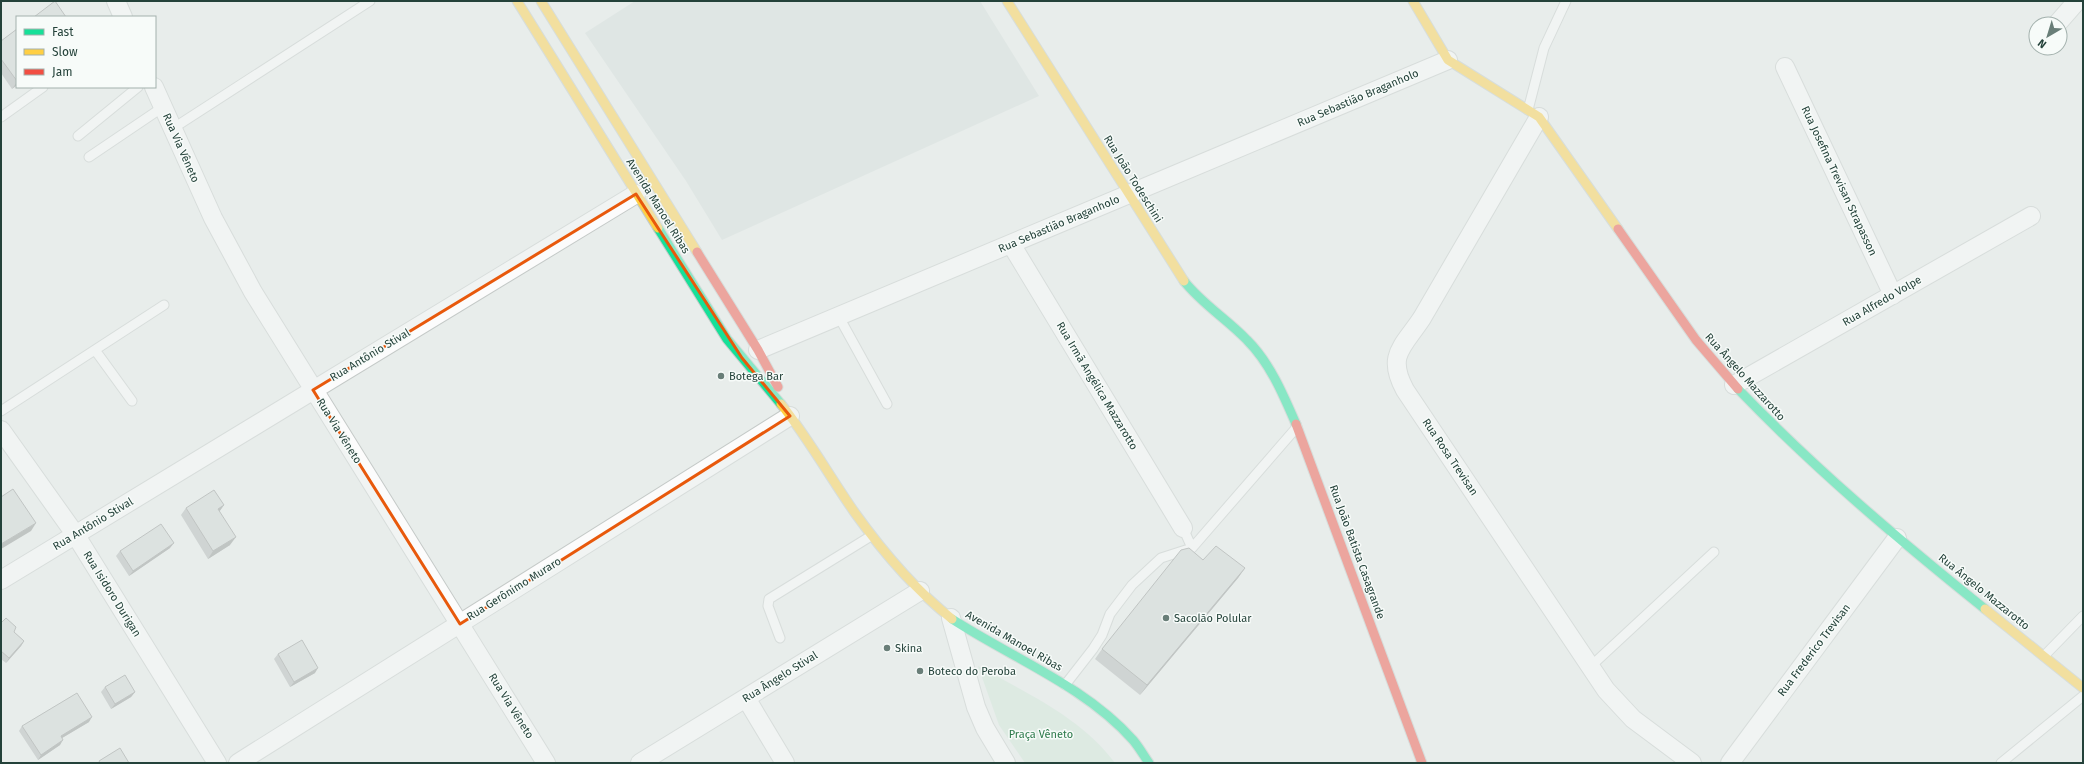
<svg xmlns="http://www.w3.org/2000/svg" width="2084" height="764" font-family="'Fira Sans',sans-serif">
	<style>
		.built { fill: #d6dedb }
		.green { fill: #d1e6d8 }
		.lines { fill: none; stroke-linecap: round; stroke-linejoin: round }
		.lane-casing { stroke: #c5cac8; stroke-width: 11 }
		.street-casing { stroke: #c5cac8; stroke-width: 20 }
		.fast-casing { stroke: #c3cbc8; stroke-width: 11 }
		.slow-casing { stroke: #c3cbc8; stroke-width: 11 }
		.jam-casing { stroke: #c3cbc8; stroke-width: 11 }
		.lane { stroke: #fcfcfc; stroke-width: 9 }
		.street { stroke: #fcfcfc; stroke-width: 18 }
		.fast { stroke: #16e098; stroke-width: 9 }
		.slow { stroke: #ffcf43; stroke-width: 9 }
		.jam { stroke: #f24e42; stroke-width: 9 }
		.wall { fill: #b2b6b5 }
		.shaded-wall { fill: #919493 }
		.building { fill: #cfd4d2; stroke: #919493 }
		.marked { fill: none; stroke: #e8590c; stroke-width: 3; stroke-linejoin: round }
		.poi-dot { fill: #697e78; stroke: #f7fbf9; stroke-width: 1.5 }
		.labels { text-anchor: middle; dominant-baseline: central; stroke-width: 3; stroke-linejoin: round; paint-order: stroke }
		.street-label { font-size: 11px; fill: #24423a; stroke: #f7fbf9 }
		.poi-label { font-size: 11px; fill: #24423a; stroke: #f7fbf9; text-anchor: start }
		.park-label { font-size: 11px; fill: #2d7a4b; stroke: #f7fbf9 }
	</style>
	<rect width="100%" height="100%" fill="#e8edeb"/>
	<path class="built" d="M635 1H980L1039 96 722 240 686 181 585 33Z"/>
	<path class="green" d="M978 666C1026 693 1081 717 1115 763H1025L999 725Z"/>
	<g class="lines">
		<defs>
			<path id="lane" d="M1528 110 1544 48 1566 1
				M1 117 43 87
				M172 129 370 1
				M78 136 138 87
				M89 157 163 107
				M839 317 887 404
				M95 350 132 401
				M1 411 164 305
				M1183 528 1192 548
				M780 638 768 606 769 599 871 536
				M2044 656 2083 616
				M1590 667 1714 552
				M1065 685 1093 649 1102 635 1110 614 1132 585 1161 558 1192 548 1297 427
				M2001 763 2083 696"/>
			<path id="street" d="M116 1 123 17
				M2057 24 2077 1
				M1785 67 1893 295
				M154 87 213 218 253 292 546 763
				M1539 117 1422 318C1403 347 1386 355 1405 390L1606 690 1633 719 1692 763
				M1011 244 1183 528
				M758 350 1448 60
				M1734 385 2031 216
				M1 430 75 534 217 763
				M1 580 636 194
				M951 618 976 707 985 728 1006 763
				M746 698 785 763
				M238 763 790 416
				M640 763 920 591
				M1730 763 1897 538"/>
			<path id="fast" d="M658 228 727 339 781 404
				M1184 281C1202 304 1227 319 1247 340 1270 363 1283 394 1296 424
				M1738 389C1815 469 1899 540 1985 609
				M952 619C1012 658 1085 686 1133 740 1139 747 1144 756 1149 763"/>
			<path id="slow" d="M517 1 658 228
				M541 1 697 252
				M1007 1 1184 281
				M1413 1 1448 60 1539 117 1618 229
				M781 404C808 438 830 477 855 513 883 552 914 589 952 619
				M1985 609 2083 688"/>
			<path id="jam" d="M1618 229 1696 340 1738 389
				M697 252 758 350 778 387
				M1296 424 1422 763"/>
		</defs>
		<use href="#lane" class="lane-casing"/>
		<use href="#street" class="street-casing"/>
		<use href="#fast" class="fast-casing"/>
		<use href="#slow" class="slow-casing"/>
		<use href="#jam" class="jam-casing"/>
		<use href="#lane" class="lane"/>
		<use href="#street" class="street"/>
		<use href="#fast" class="fast"/>
		<use href="#slow" class="slow"/>
		<use href="#jam" class="jam"/>
	</g>
	<path class="wall" d="M17 29V85L12 89 1 73V41Z
		M224 505 219 512 230 545 208 559 181 515 186 508Z
		M170 548 129 576 116 556 120 551Z
		M1203 560 1245 568 1238 578 1140 695 1095 659 1102 649Z
		M1 623 14 632 24 641 21 646 6 663 1 659Z
		M278 654 315 673 290 687 274 659Z
		M105 687 135 692 131 697 111 709 101 692Z
		M89 722 62 738 60 745 38 760 19 731 22 726Z"/>
	<path class="shaded-wall" d="M17 82V85L12 89Z
		M224 505 219 512 218 509Z
		M36 523 31 531 1 549V544Z
		M236 537 230 545 208 559 213 551Z
		M174 543 170 548 129 576 133 571Z
		M1245 568 1238 578 1140 695 1147 685Z
		M24 641 21 646 6 663 9 658Z
		M318 668 315 673 290 687 294 682Z
		M135 692 131 697 111 709 115 704Z
		M92 717 89 722 57 741 61 736Z
		M63 740 60 745 38 760 41 755Z"/>
	<path class="building" d="M55 1 66 17H34Z
		M17 29V81L1 59V41Z
		M13 489 36 523 1 544V497Z
		M214 490 224 505 218 509 236 537 213 551 186 508Z
		M161 524 174 543 133 571 120 551Z
		M1216 546 1245 568 1147 685 1102 649 1181 550 1189 548 1203 560Z
		M6 618 16 627 14 632 24 641 9 658 1 651V623Z
		M302 640 318 668 294 682 278 654Z
		M125 675 135 692 115 704 105 687Z
		M77 693 92 717 61 736 63 740 41 755 22 726Z
		M120 748 129 763H100L99 761Z"/>
	<path d="M0 0H2084V764H0ZM636 194 742 358 790 416 460 624 313 390Z" fill="#e8edeb" fill-opacity=".55" fill-rule="evenodd"/>
	<path class="marked" d="M636 194 742 358 790 416 460 624 313 390Z"/>
	<g class="poi-dot">
		<circle cx="721" cy="376" r="4"/>
		<circle cx="1166" cy="618" r="4"/>
		<circle cx="887" cy="648" r="4"/>
		<circle cx="920" cy="671" r="4"/>
	</g>
	<g class="labels">
		<g class="street-label">
			<text transform="translate(1358 98) rotate(-23)">Rua Sebastião Braganholo</text>
			<text transform="translate(181 148) rotate(66)">Rua Via Vêneto</text>
			<text transform="translate(1133 179) rotate(58)">Rua João Todeschini</text>
			<text transform="translate(1839 181) rotate(65)">Rua Josefina Trevisan Strapasson</text>
			<text transform="translate(658 206) rotate(58)">Avenida Manoel Ribas</text>
			<text transform="translate(1059 224) rotate(-23)">Rua Sebastião Braganholo</text>
			<text transform="translate(1882 301) rotate(-30)">Rua Alfredo Volpe</text>
			<text transform="translate(370 355) rotate(-31)">Rua Antônio Stival</text>
			<text transform="translate(1745 377) rotate(48)">Rua Ângelo Mazzarotto</text>
			<text transform="translate(1097 386) rotate(59)">Rua Irmã Angélica Mazzarotto</text>
			<text transform="translate(339 431) rotate(58)">Rua Via Vêneto</text>
			<text transform="translate(1450 457) rotate(56)">Rua Rosa Trevisan</text>
			<text transform="translate(93 524) rotate(-31)">Rua Antônio Stival</text>
			<text transform="translate(1357 552) rotate(70)">Rua João Batista Casagrande</text>
			<text transform="translate(514 589) rotate(-32)">Rua Gerônimo Muraro</text>
			<text transform="translate(1984 592) rotate(39)">Rua Ângelo Mazzarotto</text>
			<text transform="translate(112 594) rotate(58)">Rua Isidoro Durigan</text>
			<text transform="translate(1014 641) rotate(30)">Avenida Manoel Ribas</text>
			<text transform="translate(1814 650) rotate(-53)">Rua Frederico Trevisan</text>
			<text transform="translate(780 677) rotate(-32)">Rua Ângelo Stival</text>
			<text transform="translate(511 706) rotate(58)">Rua Via Vêneto</text>
		</g>
		<g class="poi-label">
			<text x="729" y="376">Botega Bar</text>
			<text x="1174" y="618">Sacolão Polular</text>
			<text x="895" y="648">Skina</text>
			<text x="928" y="671">Boteco do Peroba</text>
		</g>
		<g class="park-label">
			<text x="1041" y="734">Praça Vêneto</text>
		</g>
	</g>
	<rect width="2084" height="764" fill="none" stroke="#24423a" stroke-width="4"/>
	<rect x="16" y="16" width="140" height="72" fill="#f7fbf9" stroke="#a3b1ad"/>
	<rect x="24" y="29" width="20" height="6" fill="#16e098" stroke="#a3b1ad"/>
	<text x="52" y="36" font-size="12" fill="#24423a">Fast</text>
	<rect x="24" y="49" width="20" height="6" fill="#ffcf43" stroke="#a3b1ad"/>
	<text x="52" y="56" font-size="12" fill="#24423a">Slow</text>
	<rect x="24" y="69" width="20" height="6" fill="#f24e42" stroke="#a3b1ad"/>
	<text x="52" y="76" font-size="12" fill="#24423a">Jam</text>
	<g transform="translate(2048 36) rotate(218)"><circle r="19" fill="#f7fbf9" stroke="#a3b1ad"/>
	<path d="M0-3L7 15L0 10L-7 15Z" fill="#697e78"/>
	<text y="-6" font-size="11" font-weight="bold" text-anchor="middle" fill="#24423a">N</text>
	</g>
</svg>
